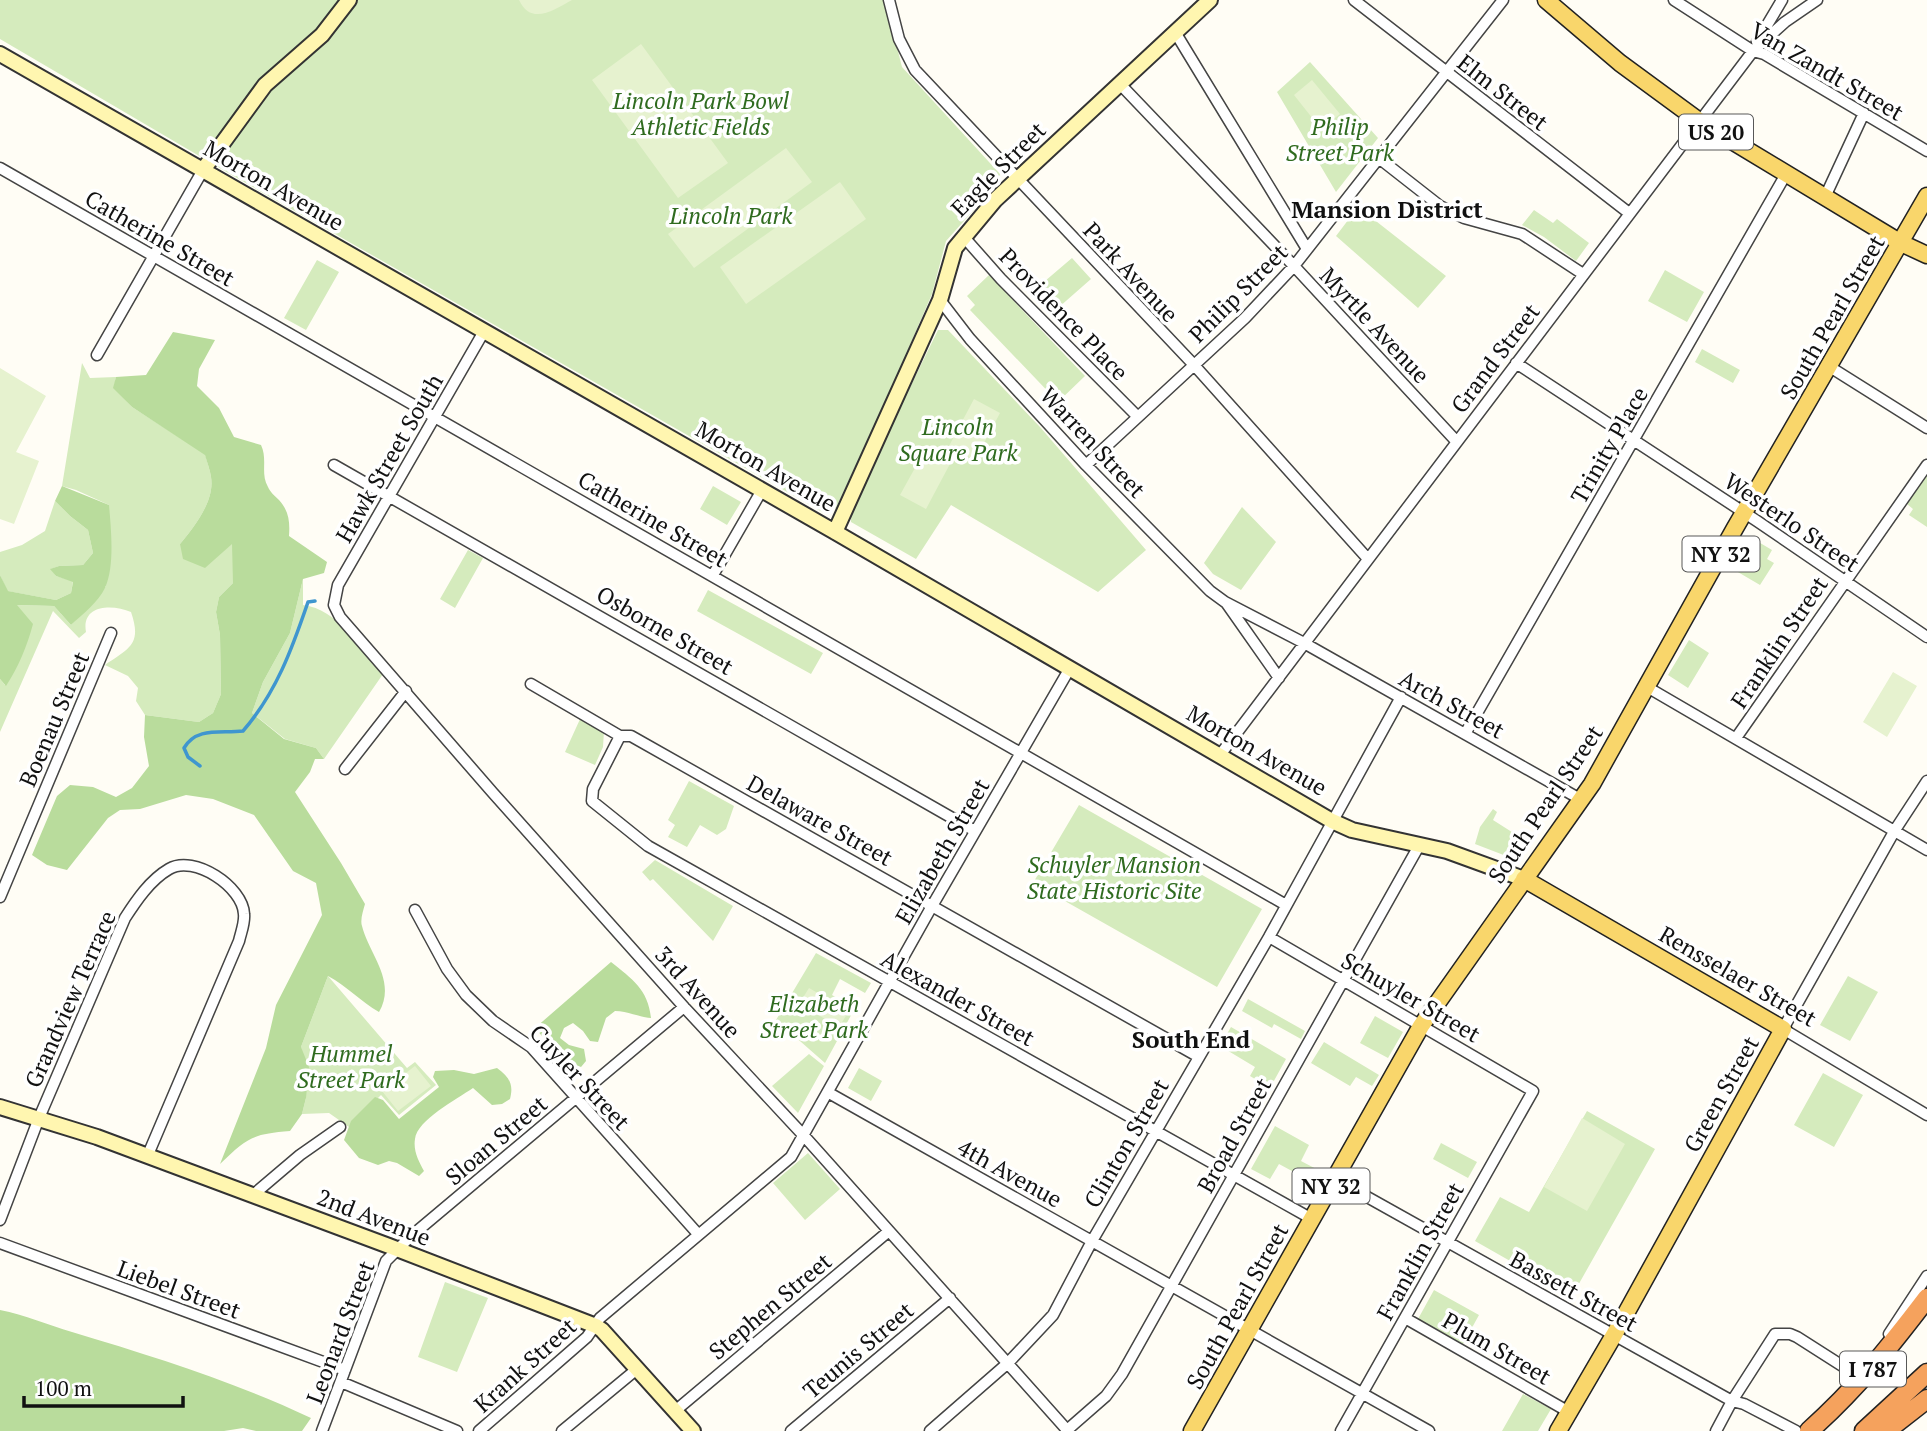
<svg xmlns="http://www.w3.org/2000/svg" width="1927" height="1431" font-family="'PT Serif',serif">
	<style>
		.green { fill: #d5ebbd }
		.forest { fill: #b9dc9c }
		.pitch { fill: #e6f2cf }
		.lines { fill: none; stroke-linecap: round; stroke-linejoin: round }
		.stream { stroke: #3f96cf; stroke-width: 3.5 }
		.street-casing { stroke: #444; stroke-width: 13 }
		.secondary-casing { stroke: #333; stroke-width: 18 }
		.primary-casing { stroke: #222; stroke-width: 19 }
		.highway-casing { stroke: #222; stroke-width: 21 }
		.street { stroke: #fff; stroke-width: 10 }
		.secondary { stroke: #fff6b0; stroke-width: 14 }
		.primary { stroke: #f9d66b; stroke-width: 16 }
		.highway { stroke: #f5a25d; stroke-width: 18 }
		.labels { text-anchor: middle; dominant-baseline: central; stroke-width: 7; stroke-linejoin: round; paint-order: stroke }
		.shield { fill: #fff; stroke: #585858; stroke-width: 2 }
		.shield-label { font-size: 21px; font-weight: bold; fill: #111 }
		.street-label { font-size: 23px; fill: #111; stroke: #fff }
		.park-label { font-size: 23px; font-style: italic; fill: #2f6b1f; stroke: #fff }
		.neighbourhood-label { font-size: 24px; font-weight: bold; fill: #111; stroke: #fff }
	</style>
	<rect width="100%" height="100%" fill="#fffdf5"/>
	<path class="green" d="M0 0H885L902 67 1000 174 998 183 946 241 932 294 891 389 836 508 824 513 230 174 0 39Z
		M1310 62 1378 138 1336 192 1277 92Z
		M1358 207 1446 276 1418 308 1336 236Z
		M1534 210 1553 223 1557 219 1589 243 1576 261 1544 237 1522 225Z
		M1072 258 1091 279 1050 315 1031 293Z
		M317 260 339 272 306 330 284 318Z
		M1665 270 1704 292 1687 322 1648 301Z
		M989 275 1085 376 1058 402 970 310 975 305 967 296Z
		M938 330H948L1040 427 1146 550 1098 592 951 505 916 559 851 522V515L895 418Z
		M1702 349 1740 370 1733 383 1695 362Z
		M82 363 90 378 116 377 114 388 132 407 205 454C207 462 210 470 211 477 215 501 194 527 180 544L233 543V583L219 597 216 612 220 635 221 694 213 713 199 722 145 715 136 701 138 688 128 676 105 665C130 648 142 644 131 612 113 604 81 604 86 632L79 638 53 611 0 732V679L5 685 16 605 54 606 71 625 99 596 106 586 109 505 76 490 62 486Z
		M1927 475V527L1909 515 1913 509 1907 504Z
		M713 486 741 502 727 525 700 509Z
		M55 501 70 516 88 530 93 553 83 565 59 566 51 569 56 576 73 581 71 593 56 600 7 591 0 575V552L22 545 45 531Z
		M1242 507 1276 542 1241 590 1213 574 1204 563Z
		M1750 537 1772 550 1767 559 1774 563 1760 585 1731 568Z
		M468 550 483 558 455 608 440 599Z
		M303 579V605C338 609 361 649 383 674L324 759 316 748 285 739 252 713 263 682 290 633Z
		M708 590 823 653 811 674 697 611Z
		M1689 640 1709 653 1688 688 1668 675Z
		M581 717 604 731 603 747 595 765 565 752Z
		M689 781 734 806 726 829 717 835 700 825 687 847 668 837 675 825 668 820Z
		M1079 805 1262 909 1217 987 1033 883Z
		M1493 809 1497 812 1493 820 1526 841 1514 859 1475 844 1480 827Z
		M655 860 733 906 713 941 653 879 650 881 642 872Z
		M816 953 871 983 865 993 840 979 832 995 855 1008 825 1063 776 1020Z
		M328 976 407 1068 415 1062 436 1085 399 1115 381 1095 349 1127 329 1113 302 1114 306 1098 301 1047Z
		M1848 976 1878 992 1850 1041 1820 1025Z
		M1248 999 1305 1031 1301 1039 1274 1024 1272 1028 1242 1011Z
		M1375 1016 1403 1032 1388 1058 1360 1043Z
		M1231 1027 1286 1059 1270 1088 1250 1076 1255 1067 1220 1046Z
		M1324 1042 1379 1075 1372 1086 1356 1077 1350 1086 1311 1063Z
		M809 1054 824 1066 798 1113 772 1086Z
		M859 1068 882 1081 871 1101 848 1088Z
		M1823 1073 1863 1095 1834 1147 1794 1125Z
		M1587 1111 1655 1149 1572 1296 1475 1241 1500 1197 1529 1212Z
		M1275 1126 1309 1145 1301 1161 1322 1172 1316 1184 1279 1164 1270 1179 1251 1169Z
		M1441 1143 1477 1162 1468 1178 1433 1159Z
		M808 1153 840 1189 805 1220 773 1183Z
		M445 1282 488 1298 457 1372 418 1357Z
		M1434 1290 1479 1315 1463 1344 1418 1319Z
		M1523 1394 1551 1409 1538 1431H1502Z"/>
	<path class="forest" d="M173 332 215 340 199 369 197 386 219 408 234 437 261 445C268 460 260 473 268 487 270 492 275 496 279 500 289 511 290 522 289 536L327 562 324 573 303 579 290 633 263 682 252 713 284 739 316 748 324 759H315L310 772 295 792 341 863 365 904C363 911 360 920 362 926 369 954 397 981 379 1012 361 1002 347 986 328 976L301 1047 309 1067 306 1098 302 1114 290 1131C252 1134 247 1138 220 1164L266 1048 276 1005 322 915 316 883 293 871 254 815 213 799 186 795 140 809 120 810 108 818 67 870 47 865 32 855 57 796 70 785 93 787 116 797 132 788 149 766 144 737 145 715 199 722 213 713 221 694 220 635 216 612 219 597 233 583 232 544 205 568 183 559 180 544C194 527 215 501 211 477 210 470 207 462 205 455L132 407 113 388 116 377 146 375Z
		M62 486 109 505C111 529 115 566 105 588 98 602 83 614 71 625L54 606 17 605 33 624C27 646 19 666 6 686L0 679V575L8 591 56 600 71 593 73 582 56 576 50 569 59 566 83 565 93 553 88 530 70 516 55 501Z
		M611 962C632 979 648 989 651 1018 638 1017 628 1011 615 1011L606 1018 598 1042 590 1041 583 1031 573 1023 564 1028 560 1038 569 1045 584 1049 586 1061 581 1067 562 1059 535 1028Z
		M497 1068C509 1077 514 1084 510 1099L502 1104 492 1105 473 1088C457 1099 417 1120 415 1139 413 1151 419 1162 424 1171L419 1176 397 1163 389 1161 378 1165 359 1158 344 1140 351 1121 375 1097 383 1100 399 1119 439 1087 433 1077 435 1071 454 1070 474 1074Z
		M0 1310C25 1315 48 1325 72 1332 155 1357 232 1381 311 1418L302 1431H256L243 1428 224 1431H0Z"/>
	<path class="pitch" d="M519 0H572C554 10 531 26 519 0Z
		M641 44 728 163 678 198 592 80Z
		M1312 80 1340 114 1321 129 1294 95Z
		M786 148 812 182 694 268 668 234Z
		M840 182 866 219 746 304 720 267Z
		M0 368 46 396 16 452 39 461 14 524 0 519Z
		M974 399 1000 413 975 460 949 446Z
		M926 448 951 462 926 509 900 495Z
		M1893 672 1917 686 1887 737 1863 722Z
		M809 988 849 1011 839 1027 799 1004Z
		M415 1066 431 1086 398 1111 382 1091Z
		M1582 1118 1625 1144 1587 1211 1544 1187Z"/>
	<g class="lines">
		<path class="stream" d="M200 766 188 757 184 748C197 726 222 734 243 731 276 693 292 649 308 602L315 601"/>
		<defs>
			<path id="street" d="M889 0 899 39 915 70 1194 365 1368 559
				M1354 0 1629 213
				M1674 0 1753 51 1764 54 1927 151
				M1175 32 1307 249
				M1757 42 1782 0
				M1119 83 1294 266 1457 442
				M1380 159 1440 206 1464 218 1522 234 1583 274
				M0 168 1286 905
				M1825 197 1864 113
				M963 236 1001 279 1138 417
				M940 300 970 339 1086 465 1210 591 1225 602 1304 643 1580 799
				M483 333 338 585 334 605 340 617 493 793 684 1007 805 1137 1068 1431
				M97 355 203 170
				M1516 363 1757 521 1927 637
				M1830 367 1927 428
				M334 465 975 831
				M1086 465 1245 318 1294 266 1503 0
				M713 575 762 490
				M1227 604 1279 678
				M531 684 620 736H631L1199 1057
				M1647 687 1927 850
				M1465 734 1786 174
				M620 736 593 789 592 801 648 846 1312 1219
				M1736 738 1927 465
				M1220 755 1753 51 1785 22 1817 0
				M345 769 406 691
				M1927 781 1895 830 1783 1029 1927 1115
				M0 897 111 633
				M415 910 447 969 466 995 493 1021 531 1047 698 1234
				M1269 937 1533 1091 1341 1431
				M829 1093 1429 1431
				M1335 1179 1732 1401 1744 1404 1796 1431
				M253 1195 300 1155 340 1127
				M0 1220 39 1118 125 918C136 901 150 880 169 869 194 854 243 887 244 914 245 923 241 932 239 941L147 1157
				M0 1243 345 1370
				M1405 1318 1569 1412
				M1889 1334 1927 1276
				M341 1382 457 1431
				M675 1411 889 1231
				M322 1431 386 1261 410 1237 684 1007
				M479 1431 587 1337 600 1318 791 1157 932 906 1070 668
				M562 1431 637 1369
				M791 1431 950 1298
				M930 1431 1008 1363 1053 1315 1092 1241 1269 937 1401 697
				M1066 1431 1106 1396 1122 1374 1420 844
				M1716 1431 1732 1401 1775 1334H1790L1797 1337 1855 1374"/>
			<path id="secondary" d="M0 54 835 532 1332 821 1352 830 1447 851 1524 879
				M203 170 265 85 322 35 349 0
				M835 532 940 300 955 248 995 200 1210 0
				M0 1107 97 1137 389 1246 596 1326 602 1330 693 1431"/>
			<path id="primary" d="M1546 0 1620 63 1699 121 1901 243 1927 255
				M1524 879 1783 1029 1614 1335 1558 1431
				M1192 1431 1421 1026 1592 784 1735 528 1927 196"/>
			<path id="highway" d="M1809 1431C1856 1389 1889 1348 1927 1298
				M1864 1431 1927 1373
				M1886 1431 1927 1399"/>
		</defs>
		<use href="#street" class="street-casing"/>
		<use href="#secondary" class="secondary-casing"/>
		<use href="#primary" class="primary-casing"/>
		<use href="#highway" class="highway-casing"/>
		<use href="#street" class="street"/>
		<use href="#secondary" class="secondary"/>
		<use href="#primary" class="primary"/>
		<use href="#highway" class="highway"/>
	</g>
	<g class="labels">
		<g class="shield">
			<rect x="1679" y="114.5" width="74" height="35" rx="5"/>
			<rect x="1682.5" y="536.5" width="77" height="35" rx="5"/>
			<rect x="1292.5" y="1168.5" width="77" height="35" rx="5"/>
			<rect x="1840" y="1351.5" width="66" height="35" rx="5"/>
		</g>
		<g class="shield-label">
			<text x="1716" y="132">US 20</text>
			<text x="1721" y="554">NY 32</text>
			<text x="1331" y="1186">NY 32</text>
			<text x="1873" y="1369">I 787</text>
		</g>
		<g class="street-label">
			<text transform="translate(1827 71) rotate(30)">Van Zandt Street</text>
			<text transform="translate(1503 92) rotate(38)">Elm Street</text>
			<text transform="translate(998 169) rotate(-45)">Eagle Street</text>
			<text transform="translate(274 185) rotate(30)">Morton Avenue</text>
			<text transform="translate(160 238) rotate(30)">Catherine Street</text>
			<text transform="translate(1131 272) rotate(47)">Park Avenue</text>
			<text transform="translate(1238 293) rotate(-45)">Philip Street</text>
			<text transform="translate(1064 314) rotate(46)">Providence Place</text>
			<text transform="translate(1832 317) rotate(-60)">South Pearl Street</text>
			<text transform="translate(1375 325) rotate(47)">Myrtle Avenue</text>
			<text transform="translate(1495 358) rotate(-53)">Grand Street</text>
			<text transform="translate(1093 442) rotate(47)">Warren Street</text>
			<text transform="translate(1609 445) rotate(-60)">Trinity Place</text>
			<text transform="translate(389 458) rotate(-60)">Hawk Street South</text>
			<text transform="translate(766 466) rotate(30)">Morton Avenue</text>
			<text transform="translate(653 519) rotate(30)">Catherine Street</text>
			<text transform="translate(1792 522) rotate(34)">Westerlo Street</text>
			<text transform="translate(665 630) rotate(30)">Osborne Street</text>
			<text transform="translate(1779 642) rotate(-56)">Franklin Street</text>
			<text transform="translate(1452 704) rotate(29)">Arch Street</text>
			<text transform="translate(54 719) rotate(-67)">Boenau Street</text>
			<text transform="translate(1257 750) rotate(30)">Morton Avenue</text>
			<text transform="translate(1545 804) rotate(-56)">South Pearl Street</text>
			<text transform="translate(820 820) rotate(29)">Delaware Street</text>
			<text transform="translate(942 851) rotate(-60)">Elizabeth Street</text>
			<text transform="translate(1738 976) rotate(30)">Rensselaer Street</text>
			<text transform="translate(698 992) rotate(48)">3rd Avenue</text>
			<text transform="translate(1411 997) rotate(30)">Schuyler Street</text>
			<text transform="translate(958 998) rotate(29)">Alexander Street</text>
			<text transform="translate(70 999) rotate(-66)">Grandview Terrace</text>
			<text transform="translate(580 1077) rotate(47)">Cuyler Street</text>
			<text transform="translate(1721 1094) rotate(-61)">Green Street</text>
			<text transform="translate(1234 1135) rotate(-61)">Broad Street</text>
			<text transform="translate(496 1140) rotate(-40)">Sloan Street</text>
			<text transform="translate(1126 1143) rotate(-60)">Clinton Street</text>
			<text transform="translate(1010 1173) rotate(29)">4th Avenue</text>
			<text transform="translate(374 1217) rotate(21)">2nd Avenue</text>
			<text transform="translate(1420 1251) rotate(-61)">Franklin Street</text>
			<text transform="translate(179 1289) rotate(20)">Liebel Street</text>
			<text transform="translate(1574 1291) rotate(29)">Bassett Street</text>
			<text transform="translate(770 1306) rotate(-40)">Stephen Street</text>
			<text transform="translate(1237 1306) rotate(-61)">South Pearl Street</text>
			<text transform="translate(340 1332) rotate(-69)">Leonard Street</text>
			<text transform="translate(1497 1348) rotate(30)">Plum Street</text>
			<text transform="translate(858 1350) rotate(-40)">Teunis Street</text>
			<text transform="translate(525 1365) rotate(-42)">Krank Street</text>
		</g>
		<g class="park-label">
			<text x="701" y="100">Lincoln Park Bowl<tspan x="701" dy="26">Athletic Fields</tspan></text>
			<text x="1340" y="126">Philip<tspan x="1340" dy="26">Street Park</tspan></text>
			<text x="731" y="215">Lincoln Park</text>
			<text x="958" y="426">Lincoln<tspan x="958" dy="26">Square Park</tspan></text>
			<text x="1114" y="864">Schuyler Mansion<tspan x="1114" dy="26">State Historic Site</tspan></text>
			<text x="814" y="1003">Elizabeth<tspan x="814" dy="26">Street Park</tspan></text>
			<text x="351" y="1053">Hummel<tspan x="351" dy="26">Street Park</tspan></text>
		</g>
		<g class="neighbourhood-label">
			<text x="1387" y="209">Mansion District</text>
			<text x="1191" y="1039">South End</text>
		</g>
	</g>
	<path d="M24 1396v10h159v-10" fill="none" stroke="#111111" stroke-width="3.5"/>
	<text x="35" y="1396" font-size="21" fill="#111111" stroke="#ffffff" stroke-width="5" paint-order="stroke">100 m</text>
</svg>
